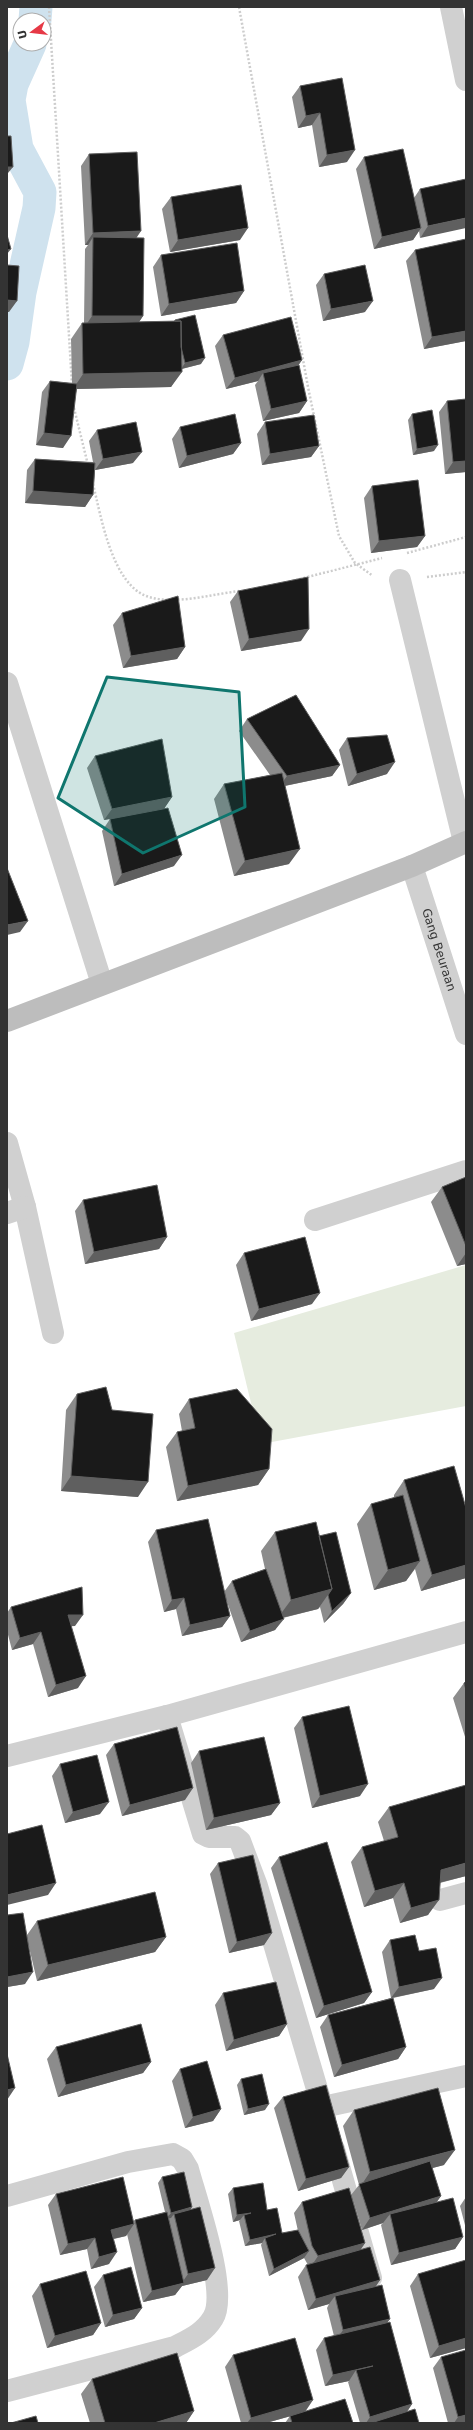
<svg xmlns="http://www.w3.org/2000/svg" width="473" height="2430" font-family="'DejaVu Sans',sans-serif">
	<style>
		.green { fill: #e6ecdf }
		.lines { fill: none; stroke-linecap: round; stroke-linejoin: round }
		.canal { stroke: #cfe2ee; stroke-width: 33 }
		.path { stroke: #cdcdcd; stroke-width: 2.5; stroke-dasharray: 2 2; stroke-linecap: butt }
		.minor { stroke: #d0d0d0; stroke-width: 22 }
		.secondary { stroke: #bdbdbd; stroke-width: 22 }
		.wall { fill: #8c8c8c }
		.shaded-wall { fill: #5f5f5f }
		.building { fill: #1a1a1a; stroke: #5f5f5f }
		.marked { fill: #0f766e; fill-opacity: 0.2; stroke: #0f766e; stroke-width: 3; stroke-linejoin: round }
		.labels { text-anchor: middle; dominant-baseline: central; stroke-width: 4; stroke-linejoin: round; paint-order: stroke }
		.street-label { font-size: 12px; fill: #333; stroke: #fff }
	</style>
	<rect width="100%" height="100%" fill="#fff"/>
	<path class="green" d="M466 1265V1406L261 1444 234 1333Z"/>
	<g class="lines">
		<path class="canal" d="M35 20 36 7
			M7 364 13 342 20 292 39 208 40 192 17 149 9 100 12 84 30 44"/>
		<path class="path" d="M49 7 72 385
			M239 7 308 387 339 536 355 563 373 576
			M74 408 88 465
			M93 484C101 516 112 586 149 597 177 605 212 594 240 591
			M407 553 466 537
			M427 577 466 572
			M292 581 382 558"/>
		<g class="minor">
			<path d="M451 7 466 80"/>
			<path d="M400 580 464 842"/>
			<path d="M7 683 102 984"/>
			<path id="s1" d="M412 866 466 1034"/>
			<path d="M7 1143 25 1207 53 1333"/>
			<path d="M7 1213 25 1207"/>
			<path d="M315 1220 466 1171"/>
			<path d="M167 1716 203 1834 209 1837H235L240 1841 257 1886 325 2116"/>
			<path d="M7 1756 167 1716 466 1632"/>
			<path d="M440 1900 466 1893"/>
			<path d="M323 2107 466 2076"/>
			<path d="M334 2149 371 2278"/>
			<path d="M7 2196 128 2162 173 2154 182 2159 188 2169C196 2199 229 2293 213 2318 204 2333 190 2339 175 2347L7 2391"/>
		</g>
		<path class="secondary" d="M7 1021 412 866 466 842"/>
	</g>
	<path class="wall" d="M342 78 347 162 319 167 312 125 298 128 292 97 300 86Z
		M89 154 136 238 143 316 139 322 174 321 175 320 201 364 182 369 171 387 77 389 63 448 36 445 42 392 50 381 72 383 71 339 82 323H84L85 249 88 245H85L81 166Z
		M364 157 414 198 420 189 466 179 420 238 419 231 413 240 374 249 356 169Z
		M171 197 240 240 170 252 162 209Z
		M466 239V341L424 349 406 261 415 250Z
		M161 255 244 291 236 303 161 316 153 267Z
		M324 274 365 312 323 321 316 285Z
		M223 335 302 360 298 366 307 401 299 413 263 421 255 385 258 381 226 389 215 346Z
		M466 399V472L445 474 439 412 447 401Z
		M412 414 434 451 413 455 408 420Z
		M265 422 319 446 311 457 262 465 257 434Z
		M180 427 241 443 233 454 179 468 172 439Z
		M97 430 133 463 95 470 93 495 85 507 25 503 27 470 35 459 93 462 89 441Z
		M372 486 425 536 417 547 371 553 364 498Z
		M238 591 301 641 241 651 230 602Z
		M122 613 185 647 177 659 123 668 113 625Z
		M247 719 340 765 332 776 285 786 289 864 234 876 214 799 224 784 270 775 239 731Z
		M347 738 387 774 348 786 339 750Z
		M95 756 172 797 164 808 174 866 114 886 102 831 110 819 132 815 104 820 87 768Z
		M466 1177V1264L457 1266 431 1202 442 1187Z
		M83 1200 167 1237 159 1249 85 1264 75 1211Z
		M244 1253 312 1304 251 1321 236 1265Z
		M77 1394 138 1497 61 1491 66 1410Z
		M189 1399 269 1469 258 1485 177 1501 166 1447 177 1432 182 1431 179 1414Z
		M404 1480 466 1508V1578L421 1591 415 1569 406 1581 374 1590 357 1524 371 1504 394 1498V1495Z
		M156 1530 224 1592 232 1581 265 1569 261 1551 275 1532 319 1536 351 1593 343 1604 324 1623 320 1607 318 1609 283 1618 275 1630 241 1642 226 1599 230 1616 222 1627 182 1636 176 1609 164 1612 148 1542Z
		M11 1607 75 1626H71L78 1688 48 1697 33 1644 12 1650 7 1631V1613Z
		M466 1682V1740L453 1698 464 1683Z
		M302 1717 360 1796 312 1808 294 1728Z
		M114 1744 185 1800 122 1816 106 1755Z
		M199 1751 280 1803 271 1815 206 1830 191 1763Z
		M60 1764 100 1814 65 1823 52 1776Z
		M389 1807 466 1876 440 1883 428 1915 400 1923 393 1898 364 1907 351 1862 362 1847 384 1841 378 1822Z
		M279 1857 372 1992 364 2003 316 2018 271 1868Z
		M218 1863 272 1933 264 1945 229 1953 210 1874Z
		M7 1915 27 1935 37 1921 166 1937 155 1952 37 1981 29 1947 25 1984 7 1987Z
		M390 1940 419 1951 434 1989 393 1998 406 2047 398 2059 334 2077 320 2027 328 2015 391 1998 382 1952Z
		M223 1993 287 2024 279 2036 226 2051 215 2005Z
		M56 2047 151 2062 143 2073 58 2097 47 2059Z
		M180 2069 221 2109 213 2121 185 2128 172 2081Z
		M241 2079 265 2110 244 2115 237 2085Z
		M283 2097 349 2167 341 2178 298 2191 274 2108Z
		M354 2110 444 2165 432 2168 441 2196 436 2203 463 2237 455 2249 391 2265 381 2225 383 2223 362 2230 352 2196 365 2243 361 2249 380 2280 376 2286 390 2319 387 2323 412 2404 407 2412 419 2423H360L348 2382 349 2381 325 2386 316 2350 324 2338 334 2336 327 2308 329 2304 308 2310 298 2277 306 2265H308L304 2258 269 2276 261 2245 262 2243 245 2246 239 2221 240 2220 233 2222 228 2194 233 2188 267 2210 282 2233 298 2231 294 2213 302 2202 351 2195 359 2185 343 2126Z
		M162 2177 190 2210 207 2280 182 2286 175 2295 143 2302 127 2234 126 2236 114 2239 109 2264 91 2269 87 2249 60 2255 48 2205 56 2194 134 2221 135 2220 165 2212 158 2183Z
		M466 2197V2229L460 2206Z
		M466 2260V2348L430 2358 410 2286 418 2274Z
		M103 2275 142 2308 134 2319 105 2327 94 2287Z
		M40 2284 101 2323 93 2335 47 2348 32 2296Z
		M233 2355 305 2411 353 2423H285L290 2416H291L266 2423H241L225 2367Z
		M441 2357 466 2423H448L433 2368Z
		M92 2379 194 2411 186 2423H90L81 2394Z"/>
	<path class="shaded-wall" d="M320 113 312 125 298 128 306 116Z
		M355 150 347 162 319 167 327 155Z
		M7 167H13L8 173H7Z
		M466 218V228L420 238 428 226Z
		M248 228 240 240 170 252 178 240Z
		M421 228 413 240 374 249 382 237Z
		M141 231 133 243 93 237 88 245H85L93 233Z
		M11 249 7 254V250Z
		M244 291 236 303 161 316 169 304Z
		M7 300 17 301 9 312H7Z
		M373 301 365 312 323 321 331 309Z
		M92 316H143L135 328H84Z
		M466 331V341L424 349 432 337Z
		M205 358 201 364 181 369 185 363Z
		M302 360 294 371 263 373 258 381 226 389 235 378Z
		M182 372 171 387 73 389 83 374Z
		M307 401 299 413 263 421 271 409Z
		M44 433 71 436 63 448 36 445Z
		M241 443 233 454 179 468 187 456Z
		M438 445 434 451 413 455 417 449Z
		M319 446 311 457 262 465 270 454Z
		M142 452 133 463 95 470 103 459Z
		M466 461V472L445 474 453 462Z
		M33 491 93 495 85 507 25 503Z
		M425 536 417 547 371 553 379 541Z
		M309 629 301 641 241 651 249 639Z
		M185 647 177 659 123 668 131 656Z
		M395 762 387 774 348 786 357 774Z
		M340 765 332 776 279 787 287 776Z
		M172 797 164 809 104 820 112 809Z
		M300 849 289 864 234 876 245 861Z
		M182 855 174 866 114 886 122 874Z
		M28 921 20 932 7 935V925Z
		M167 1237 159 1249 85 1264 94 1252Z
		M466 1253V1264L457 1266Z
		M320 1293 312 1304 251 1321 259 1309Z
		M269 1469 258 1485 177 1501 188 1486Z
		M71 1476 148 1482 138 1497 61 1491Z
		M420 1561 406 1581 374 1590 388 1570Z
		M466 1565V1578L421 1591 432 1575Z
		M332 1589 318 1609 277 1619 291 1600Z
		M351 1593 343 1604 324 1623 332 1611Z
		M184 1598 176 1609 164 1612 172 1600Z
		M68 1615H83L75 1626 60 1627Z
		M230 1616 222 1627 182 1636 190 1625Z
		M284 1619 275 1630 241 1642 250 1631Z
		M41 1632 33 1644 12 1650 20 1638Z
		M86 1676 78 1688 48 1697 56 1685Z
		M368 1784 360 1796 312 1808 320 1796Z
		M193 1788 185 1800 122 1816 130 1805Z
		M109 1802 100 1814 65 1823 73 1812Z
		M280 1803 271 1815 206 1830 214 1818Z
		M466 1863V1876L430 1885 441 1870Z
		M56 1883 48 1895 7 1905V1895Z
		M404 1883 393 1898 364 1907 375 1891Z
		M439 1900 428 1915 400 1923 411 1908Z
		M272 1933 264 1945 229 1953 237 1942Z
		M166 1937 155 1952 37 1981 48 1965Z
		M33 1972 25 1984 7 1987V1977Z
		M442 1978 434 1989 391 1998 399 1987Z
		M372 1992 364 2003 316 2018 324 2006Z
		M287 2024 279 2036 226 2051 234 2040Z
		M406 2047 398 2059 334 2077 342 2065Z
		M151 2062 143 2073 58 2097 66 2085Z
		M15 2088 7 2100V2090Z
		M269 2104 265 2110 244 2115 248 2109Z
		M221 2109 213 2121 185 2128 193 2117Z
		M455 2150 444 2165 361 2187H360L370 2172Z
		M349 2167 341 2178 298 2191 306 2179Z
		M441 2196 433 2207 390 2214 383 2223 362 2230 370 2218Z
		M192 2207 188 2214H174L171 2218 166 2219 171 2213Z
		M251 2213 244 2215 240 2220 233 2222 237 2215Z
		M134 2224 126 2236 103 2241 111 2230Z
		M276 2234 265 2238 262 2243 245 2246 250 2240Z
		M463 2237 455 2249 391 2265 399 2253Z
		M95 2238 87 2249 60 2255 68 2244Z
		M365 2243 357 2255 310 2268 318 2256Z
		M309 2251 304 2258 269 2276 274 2269Z
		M117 2252 109 2264 91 2269 99 2257Z
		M215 2268 207 2280 182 2286 175 2295 143 2302 152 2291 181 2284 188 2274Z
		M380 2280 372 2292 335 2296 329 2304 308 2310 316 2299Z
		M142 2308 134 2319 105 2327 113 2315Z
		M390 2319 381 2330 335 2342 343 2330Z
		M101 2323 93 2335 47 2348 55 2336Z
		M466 2338V2348L430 2358 439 2346Z
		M373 2366 356 2370 349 2381 325 2386 333 2375Z
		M313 2400 305 2412 266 2423H247L251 2418Z
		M412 2404 404 2416 380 2423H366L370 2417Z
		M194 2411 186 2423H154Z
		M466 2415V2423H454L458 2417Z"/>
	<path class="building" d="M342 78 355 150 327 155 320 113 306 116 300 86Z
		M7 136H11L13 167H7Z
		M403 149 421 228 382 237 364 157Z
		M137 152 141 231 93 233 89 154Z
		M466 179V218L428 226 420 189Z
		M241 185 248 228 178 240 171 197Z
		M7 235 11 249 7 250Z
		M93 237 144 238 143 316H92Z
		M466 239V331L432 337 415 250Z
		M237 243 244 291 169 304 161 255Z
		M7 265 19 266 17 301 7 300Z
		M365 265 373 301 331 309 324 274Z
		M195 315 205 358 185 363 181 347V321H175V320Z
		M291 317 302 360 235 378 223 335Z
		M181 321 182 372 83 374 82 323Z
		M299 365 307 401 271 409 263 373Z
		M50 381 77 384 71 436 44 433Z
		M466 399V461L453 462 447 401Z
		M432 410 438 445 417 449 412 414Z
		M235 414 241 443 187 456 180 427Z
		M314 415 319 446 270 454 265 422Z
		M136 422 142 452 103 459 97 430Z
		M35 459 95 463 93 495 33 491Z
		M418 480 425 536 379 541 372 486Z
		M308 577 309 629 249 639 238 591Z
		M178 596 185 647 131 656 122 613Z
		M296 695 340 765 287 776 247 719Z
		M387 735 395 762 357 774 347 738Z
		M162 739 172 797 112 809 95 756Z
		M282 773 300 849 245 861 224 784Z
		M168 808 182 855 122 874 110 819Z
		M7 868 28 921 7 925Z
		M466 1177V1246L442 1187Z
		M157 1185 167 1237 94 1252 83 1200Z
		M305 1237 320 1293 259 1309 244 1253Z
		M106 1387 112 1410 153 1414 148 1482 71 1476 77 1394Z
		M237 1389 272 1429 269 1469 188 1486 177 1432 195 1428 189 1399Z
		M454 1466 466 1508V1565L432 1575 404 1480Z
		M403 1495 420 1561 388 1570 371 1504Z
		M208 1519 230 1616 190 1625 184 1598 172 1600 156 1530Z
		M316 1522 332 1589 291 1600 275 1532Z
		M336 1532 351 1593 332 1611 328 1595 332 1589 319 1536Z
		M266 1569 284 1619 250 1631 232 1581Z
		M82 1587 83 1615H68L86 1676 56 1685 41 1632 20 1638 11 1607Z
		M466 1682V1690L464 1683Z
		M349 1706 368 1784 320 1796 302 1717Z
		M177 1727 193 1788 130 1805 114 1744Z
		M264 1737 280 1803 214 1818 199 1751Z
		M97 1755 109 1802 73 1812 60 1764Z
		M466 1785V1863L441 1870 439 1900 411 1908 404 1883 375 1891 362 1847 398 1837 389 1807Z
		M42 1825 56 1883 7 1895V1834Z
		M327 1842 372 1992 324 2006 279 1857Z
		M253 1855 272 1933 237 1942 218 1863Z
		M155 1892 166 1937 48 1965 37 1921Z
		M23 1913 33 1972 7 1977V1915Z
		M415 1935 419 1951 436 1948 442 1978 399 1987 390 1940Z
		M276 1982 287 2024 234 2040 223 1993Z
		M393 1998 406 2047 342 2065 328 2015Z
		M141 2024 151 2062 66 2085 56 2047Z
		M7 2054 15 2088 7 2090Z
		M207 2061 221 2109 193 2117 180 2069Z
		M262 2074 269 2104 248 2109 241 2079Z
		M326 2085 349 2167 306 2179 283 2097Z
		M438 2088 455 2150 370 2172 354 2110Z
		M430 2161 441 2196 370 2218 359 2184Z
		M184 2172 192 2207 171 2213 162 2177Z
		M123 2177 134 2224 111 2230 117 2252 99 2257 95 2238 68 2244 56 2194Z
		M263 2183 267 2210 277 2208 282 2233 298 2230 309 2251 274 2269 265 2238 276 2234 250 2240 244 2215 251 2213 237 2215 233 2188Z
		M349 2188 365 2243 318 2256 312 2246 302 2202Z
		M453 2198 463 2237 399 2253 390 2214Z
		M200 2207 215 2268 188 2274 174 2214Z
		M167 2212 184 2283 152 2291 135 2220Z
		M370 2247 380 2280 316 2299 306 2265Z
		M466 2260V2338L439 2346 418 2274Z
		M131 2267 142 2308 113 2315 103 2275Z
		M86 2271 101 2323 55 2336 40 2284Z
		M382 2285 390 2319 343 2330 335 2296Z
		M390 2322 412 2404 370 2417 356 2370 373 2366 333 2375 324 2338Z
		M295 2338 313 2400 251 2418 233 2355Z
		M466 2350V2415L458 2417 441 2357Z
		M177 2353 194 2411 154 2423H105L92 2379Z
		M345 2399 353 2423H292L290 2416Z
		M415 2409 419 2423H371Z
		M36 2416 38 2423H11Z"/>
	<path class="marked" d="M107 677 239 692 245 807 143 853 58 798Z"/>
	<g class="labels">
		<g class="street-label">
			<text stroke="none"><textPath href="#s1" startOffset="88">Gang Beuraan</textPath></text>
		</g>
	</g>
	<rect width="473" height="2430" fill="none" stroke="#333333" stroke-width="16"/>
	<g transform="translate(32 32) rotate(255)"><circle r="19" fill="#ffffff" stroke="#adadad"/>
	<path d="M0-3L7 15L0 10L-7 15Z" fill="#e63946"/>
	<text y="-6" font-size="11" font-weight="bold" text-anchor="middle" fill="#333333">U</text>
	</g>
</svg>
